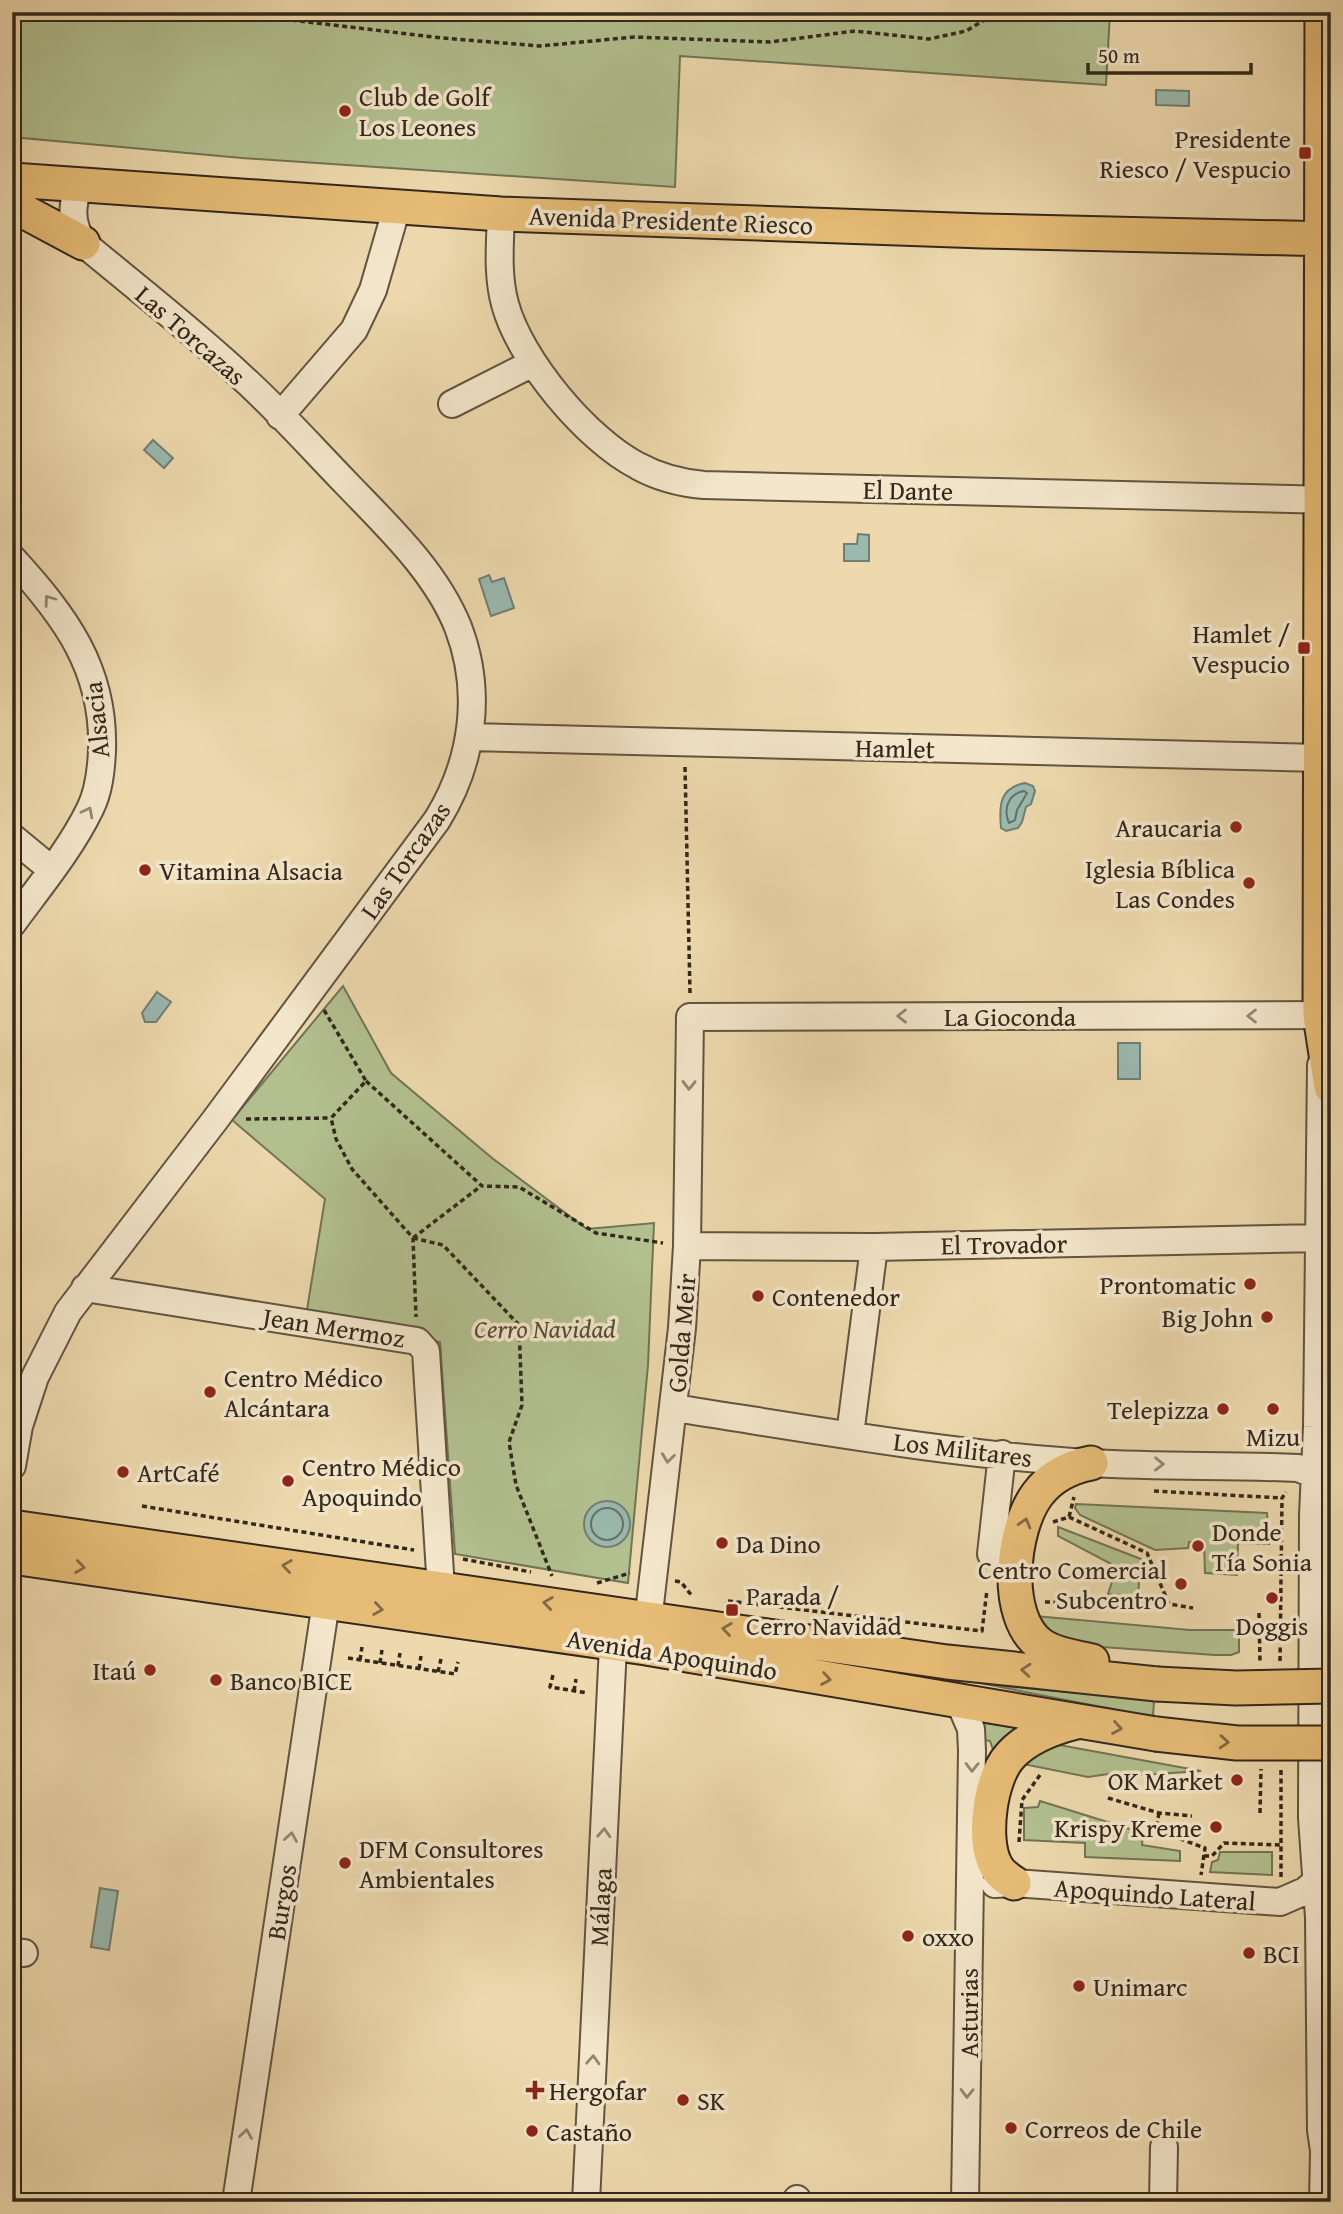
<svg xmlns="http://www.w3.org/2000/svg" width="1343" height="2214" font-family="'Gentium Book Plus',serif">
	<style>
		.green { fill: #b2c08f; stroke: #727456; stroke-width: 2 }
		.water { fill: #9ab9af; stroke: #707f75; stroke-width: 2 }
		.lines { fill: none; stroke-linecap: round; stroke-linejoin: round }
		.shore { stroke: #667066; stroke-width: 2 }
		.minor-casing { stroke: #615441; stroke-width: 30 }
		.major-casing { stroke: #32271d; stroke-width: 37 }
		.path { stroke: #32271d; stroke-width: 3.5; stroke-dasharray: 5 3.5; stroke-linecap: butt }
		.minor { stroke: #f3e6ca; stroke-width: 26 }
		.major { stroke: #e6bc76; stroke-width: 33 }
		.major-bridge-casing { stroke: #32271d; stroke-width: 37; stroke-linecap: butt }
		.major-bridge { stroke: #e6bc76; stroke-width: 33 }
		.oneway { stroke: #928674 }
		.oneway2 { stroke: #836a45 }
		.poi-dot { fill: #8f2418; stroke: #f3e6ca; stroke-width: 2.5 }
		.labels { text-anchor: middle; dominant-baseline: central; stroke-width: 7; stroke-linejoin: round; paint-order: stroke }
		.poi-label { font-size: 26px; fill: #32271d; stroke: #f3e6ca; text-anchor: start }
		.street-label { font-size: 26px; fill: #32271d; stroke: #f3e6ca }
		.park-label { font-size: 26px; font-style: italic; fill: #524d3a; stroke: #f3e6ca }
	</style>
	<rect width="100%" height="100%" fill="#edd9ad"/>
	<filter id="stains"><feTurbulence type="fractalNoise" baseFrequency=".00286" numOctaves="4"/><feColorMatrix values="0 0 0 0 .2 0 0 0 0 .09 0 0 0 0 .02 0 0 0 .5 -.17"/></filter>
	<radialGradient id="worn" r=".72"><stop offset=".6" stop-color="#630" stop-opacity="0"/><stop offset="1" stop-color="#630" stop-opacity=".3"/></radialGradient>
	<path class="green" d="M12 12H1110L1106 85 680 56 675 187 242 158 12 137Z
		M343 986 391 1073 492 1158 587 1229 654 1223 648 1365 628 1583 455 1554 440 1342 306 1316 325 1199 232 1120Z
		M1076 1504 1267 1513 1269 1544 1238 1543 1237 1575 1205 1573 1204 1543 1189 1542 1188 1548 1155 1550 1080 1515 1075 1508Z
		M1058 1527 1141 1559 1138 1596 1108 1594 1117 1567 1058 1536Z
		M1035 1616 1190 1630H1239V1652L1231 1655H1215L1074 1645 1047 1630Z
		M964 1680 1012 1687 1154 1700 1153 1717Z
		M979 1722 1024 1729 995 1755 990 1741 981 1739Z
		M1054 1744 1201 1771 1128 1776 1115 1773 1088 1777 1018 1763Z
		M1040 1801 1143 1833 1142 1845 1180 1851V1861L1085 1857V1843L1024 1840V1808L1038 1807Z
		M1220 1852H1272V1875L1210 1872 1212 1862 1218 1860Z"/>
	<path class="water" d="M1156 90 1189 91V106L1156 105Z
		M153 440 173 458 164 468 144 450Z
		M858 534 869 535V561H844V544H857Z
		M489 575 492 582 504 578 514 608 491 616 479 579Z
		M1025 783 1033 786 1035 791 1031 804 1026 807 1022 822 1018 828 1006 831 1001 828C999 806 999 788 1025 783Z
		M157 992 171 1002 156 1022H145L142 1013Z
		M1118 1043H1140V1079H1118Z
		M584 1524a23 23 0 1 1 46 0a23 23 0 1 1-46 0Z
		M100 1888 118 1891 109 1950 91 1947Z"/>
	<g class="lines">
		<path class="shore" d="M1024 791 1027 793 1017 810 1015 820 1009 823C1003 809 1008 794 1024 791Z
			M591 1524a16 16 0 1 1 32 0a16 16 0 1 1-32 0Z"/>
		<defs>
			<path id="minor" d="M501 214C500 244 497 275 505 304 520 360 587 440 638 466 658 477 681 483 704 485L1331 500
				M452 404 533 363
				M280 416 354 330 373 290 397 207
				M12 558C65 616 105 669 102 751 101 771 99 791 90 809 70 850 39 887 12 924
				M470 737 1319 758
				M12 837 52 870
				M1321 1065 1317 1427 1313 1515 1312 1818 1319 1917 1321 2130 1324 2151 1323 2202
				M687 1246 874 1247 1320 1238
				M85 1288 417 1341 426 1351 441 1589
				M674 1408C811 1429 953 1455 1091 1463 1160 1467 1229 1465 1298 1468L1315 1475 1327 1487
				M850 1435 874 1247
				M12 1466 19 1426 35 1377 68 1312 215 1120 437 820C473 762 483 692 458 627 435 570 386 525 345 482 312 448 280 412 245 380 194 332 137 288 83 243 70 222 72 208 78 184
				M991 1554 1002 1454
				M646 1639 682 1328 687 1246 690 1017 1331 1015
				M959 1701 971 1729 972 1751 965 2202
				M995 1884 1014 1883 1280 1902 1305 1891 1327 1872
				M12 1952 24 1953
				M236 2202 326 1602
				M586 2202 614 1625
				M797 2202V2199
				M1163 2202 1164 2147"/>
			<path id="major" d="M1322 12 1320 1015 1331 1087
				M12 180 501 214 983 231 1331 239
				M12 205 83 243
				M1091 1463C1070 1467 1050 1477 1037 1495 1012 1529 1002 1617 1041 1645 1055 1655 1076 1657 1092 1661
				M12 1527 947 1662 1157 1684
				M12 1557 646 1648 1156 1734
				M1014 1883C1006 1878 999 1873 995 1864 982 1838 990 1778 1010 1756 1027 1737 1052 1728 1076 1722"/>
		</defs>
		<use href="#minor" class="minor-casing"/>
		<use href="#major" class="major-casing"/>
		<path class="path" d="M224 12 442 38 540 46 634 37 770 42 855 31 929 39 966 31 998 12
			M685 767 690 993
			M324 1010 366 1081 331 1118 336 1139 352 1169 413 1238 416 1317
			M366 1081 482 1186 519 1187 596 1233 663 1243
			M246 1119 331 1118
			M413 1238 443 1245 519 1325 522 1405 509 1442 516 1485 552 1576
			M413 1238 481 1186
			M1154 1491 1282 1498
			M142 1506 414 1550
			M1069 1517 1147 1553 1169 1604
			M1053 1522 1069 1517 1074 1497
			M463 1559 531 1572
			M675 1581 681 1582 692 1596
			M597 1583 630 1573
			M728 1601 982 1631 987 1590
			M1045 1602 1169 1604 1193 1608
			M1259 1613 1260 1662
			M348 1658 455 1674 458 1662
			M360 1660 362 1647
			M1280 1661 1282 1498 1286 1492
			M380 1663 382 1650
			M398 1666 400 1653
			M419 1669 421 1656
			M438 1672 441 1659
			M553 1675 550 1687 588 1693
			M574 1691 576 1679
			M1281 1770V1878
			M1108 1798 1159 1813 1192 1816
			M1159 1813 1156 1830 1205 1848 1201 1875
			M1260 1813 1261 1769
			M1019 1842 1022 1800 1040 1775
			M1204 1856H1212L1224 1843 1281 1845"/>
		<use href="#minor" class="minor"/>
		<use href="#major" class="major"/>
		<defs>
			<path id="major-bridge" d="M1157 1684 1236 1688 1331 1686
				M1156 1734 1237 1743H1331"/>
		</defs>
		<use href="#major-bridge" class="major-bridge-casing"/>
		<use href="#major-bridge" class="major-bridge"/>
	</g>
	<defs><path id="oneway-chevron" d="M-2-3.5L2.5 0L-2 3.5" fill="none" stroke-width="1.6" stroke-linecap="round" stroke-linejoin="round" transform="scale(1.75)"/></defs>
	<g class="oneway">
		<use href="#oneway-chevron" transform="translate(49 600) rotate(-126)"/>
		<use href="#oneway-chevron" transform="translate(88 812) rotate(-63)"/>
		<use href="#oneway-chevron" transform="translate(902 1016) rotate(180)"/>
		<use href="#oneway-chevron" transform="translate(1252 1016) rotate(180)"/>
		<use href="#oneway-chevron" transform="translate(689 1085) rotate(91)"/>
		<use href="#oneway-chevron" transform="translate(668 1458) rotate(97)"/>
		<use href="#oneway-chevron" transform="translate(1159 1464) rotate(1)"/>
		<use href="#oneway-chevron" transform="translate(972 1767) rotate(91)"/>
		<use href="#oneway-chevron" transform="translate(604 1833) rotate(-87)"/>
		<use href="#oneway-chevron" transform="translate(291 1837) rotate(-81)"/>
		<use href="#oneway-chevron" transform="translate(593 2060) rotate(-87)"/>
		<use href="#oneway-chevron" transform="translate(967 2093) rotate(91)"/>
		<use href="#oneway-chevron" transform="translate(246 2134) rotate(-81)"/>
	</g>
	<g class="oneway2">
		<use href="#oneway-chevron" transform="translate(1025 1523) rotate(-74)"/>
		<use href="#oneway-chevron" transform="translate(287 1566) rotate(-172)"/>
		<use href="#oneway-chevron" transform="translate(80 1567) rotate(8)"/>
		<use href="#oneway-chevron" transform="translate(548 1603) rotate(-172)"/>
		<use href="#oneway-chevron" transform="translate(378 1609) rotate(8)"/>
		<use href="#oneway-chevron" transform="translate(727 1629) rotate(-172)"/>
		<use href="#oneway-chevron" transform="translate(1026 1670) rotate(-175)"/>
		<use href="#oneway-chevron" transform="translate(826 1679) rotate(10)"/>
		<use href="#oneway-chevron" transform="translate(1117 1728) rotate(10)"/>
		<use href="#oneway-chevron" transform="translate(1224 1742) rotate(4)"/>
	</g>
	<g class="poi-dot">
		<circle cx="345" cy="111" r="7"/>
		<rect x="1298" y="146" width="14" height="14" rx="3.5"/>
		<rect x="1297" y="641" width="14" height="14" rx="3.5"/>
		<circle cx="1236" cy="827" r="7"/>
		<circle cx="145" cy="870" r="7"/>
		<circle cx="1249" cy="883" r="7"/>
		<circle cx="1250" cy="1284" r="7"/>
		<circle cx="758" cy="1296" r="7"/>
		<circle cx="1267" cy="1317" r="7"/>
		<circle cx="210" cy="1392" r="7"/>
		<circle cx="1223" cy="1409" r="7"/>
		<circle cx="1273" cy="1409" r="7"/>
		<circle cx="123" cy="1472" r="7"/>
		<circle cx="288" cy="1481" r="7"/>
		<circle cx="722" cy="1543" r="7"/>
		<circle cx="1198" cy="1546" r="7"/>
		<circle cx="1181" cy="1584" r="7"/>
		<circle cx="1272" cy="1598" r="7"/>
		<rect x="725" y="1603" width="14" height="14" rx="3.5"/>
		<circle cx="150" cy="1670" r="7"/>
		<circle cx="216" cy="1680" r="7"/>
		<circle cx="1237" cy="1780" r="7"/>
		<circle cx="1216" cy="1827" r="7"/>
		<circle cx="345" cy="1863" r="7"/>
		<circle cx="908" cy="1936" r="7"/>
		<circle cx="1249" cy="1953" r="7"/>
		<circle cx="1079" cy="1986" r="7"/>
		<path d="M531.5 2079.5h7v7h7v7h-7v7h-7v-7h-7v-7h7z"/>
		<circle cx="683" cy="2100" r="7"/>
		<circle cx="1011" cy="2128" r="7"/>
		<circle cx="532" cy="2131" r="7"/>
	</g>
	<g class="labels">
		<g class="poi-label">
			<text x="359" y="96">Club de Golf<tspan x="359" dy="30">Los Leones</tspan></text>
			<text x="1291" y="138" text-anchor="end">Presidente<tspan x="1291" dy="30">Riesco / Vespucio</tspan></text>
			<text x="1290" y="633" text-anchor="end">Hamlet /<tspan x="1290" dy="30">Vespucio</tspan></text>
			<text x="1222" y="827" text-anchor="end">Araucaria</text>
			<text x="1235" y="868" text-anchor="end">Iglesia Bíblica<tspan x="1235" dy="30">Las Condes</tspan></text>
			<text x="159" y="870">Vitamina Alsacia</text>
			<text x="1236" y="1284" text-anchor="end">Prontomatic</text>
			<text x="772" y="1296">Contenedor</text>
			<text x="1253" y="1317" text-anchor="end">Big John</text>
			<text x="224" y="1377">Centro Médico<tspan x="224" dy="30">Alcántara</tspan></text>
			<text x="1209" y="1409" text-anchor="end">Telepizza</text>
			<text x="1273" y="1436" text-anchor="middle">Mizu</text>
			<text x="302" y="1466">Centro Médico<tspan x="302" dy="30">Apoquindo</tspan></text>
			<text x="137" y="1472">ArtCafé</text>
			<text x="1212" y="1531">Donde<tspan x="1212" dy="30">Tía Sonia</tspan></text>
			<text x="736" y="1543">Da Dino</text>
			<text x="1167" y="1569" text-anchor="end">Centro Comercial<tspan x="1167" dy="30">Subcentro</tspan></text>
			<text x="746" y="1595">Parada /<tspan x="746" dy="30">Cerro Navidad</tspan></text>
			<text x="1272" y="1625" text-anchor="middle">Doggis</text>
			<text x="136" y="1670" text-anchor="end">Itaú</text>
			<text x="230" y="1680">Banco BICE</text>
			<text x="1223" y="1780" text-anchor="end">OK Market</text>
			<text x="1202" y="1827" text-anchor="end">Krispy Kreme</text>
			<text x="359" y="1848">DFM Consultores<tspan x="359" dy="30">Ambientales</tspan></text>
			<text x="922" y="1936">oxxo</text>
			<text x="1263" y="1953">BCI</text>
			<text x="1093" y="1986">Unimarc</text>
			<text x="549" y="2090">Hergofar</text>
			<text x="697" y="2100">SK</text>
			<text x="1025" y="2128">Correos de Chile</text>
			<text x="546" y="2131">Castaño</text>
		</g>
		<g class="street-label">
			<text transform="translate(671 220) rotate(2)">Avenida Presidente Riesco</text>
			<text transform="translate(191 335) rotate(41)">Las Torcazas</text>
			<text transform="translate(908 490) rotate(1)">El Dante</text>
			<text transform="translate(96 720) rotate(-96)">Alsacia</text>
			<text transform="translate(895 748) rotate(1)">Hamlet</text>
			<text transform="translate(405 860) rotate(-55)">Las Torcazas</text>
			<text x="1010" y="1016">La Gioconda</text>
			<text transform="translate(1004 1244) rotate(-1)">El Trovador</text>
			<text transform="translate(334 1327) rotate(9)">Jean Mermoz</text>
			<text transform="translate(681 1333) rotate(-85)">Golda Meir</text>
			<text transform="translate(963 1449) rotate(7)">Los Militares</text>
			<text transform="translate(672 1654) rotate(9)">Avenida Apoquindo</text>
			<text transform="translate(1155 1894) rotate(4)">Apoquindo Lateral</text>
			<text transform="translate(281 1902) rotate(-81)">Burgos</text>
			<text transform="translate(600 1907) rotate(-87)">Málaga</text>
			<text transform="translate(968 2013) rotate(-90)">Asturias</text>
		</g>
		<g class="park-label">
			<text x="545" y="1328">Cerro Navidad</text>
		</g>
	</g>
	<rect width="1343" height="2214" fill="none" stroke="#edd9ad" stroke-width="42"/>
	<rect x="14" y="14" width="1315" height="2186" fill="none" stroke="#32271d" stroke-width="3.5"/>
	<rect x="21" y="21" width="1301" height="2172" fill="none" stroke="#32271d" stroke-width="2"/>
	<path d="M1088 63v10h163v-10" fill="none" stroke="#32271d" stroke-width="3.5"/>
	<text x="1098" y="63" font-size="21" fill="#32271d" stroke="#f3e6ca" stroke-width="5" paint-order="stroke">50 m</text>
	<rect width="100%" height="100%" filter="url(#stains)"/>
	<rect width="100%" height="100%" fill="url(#worn)"/>
</svg>
